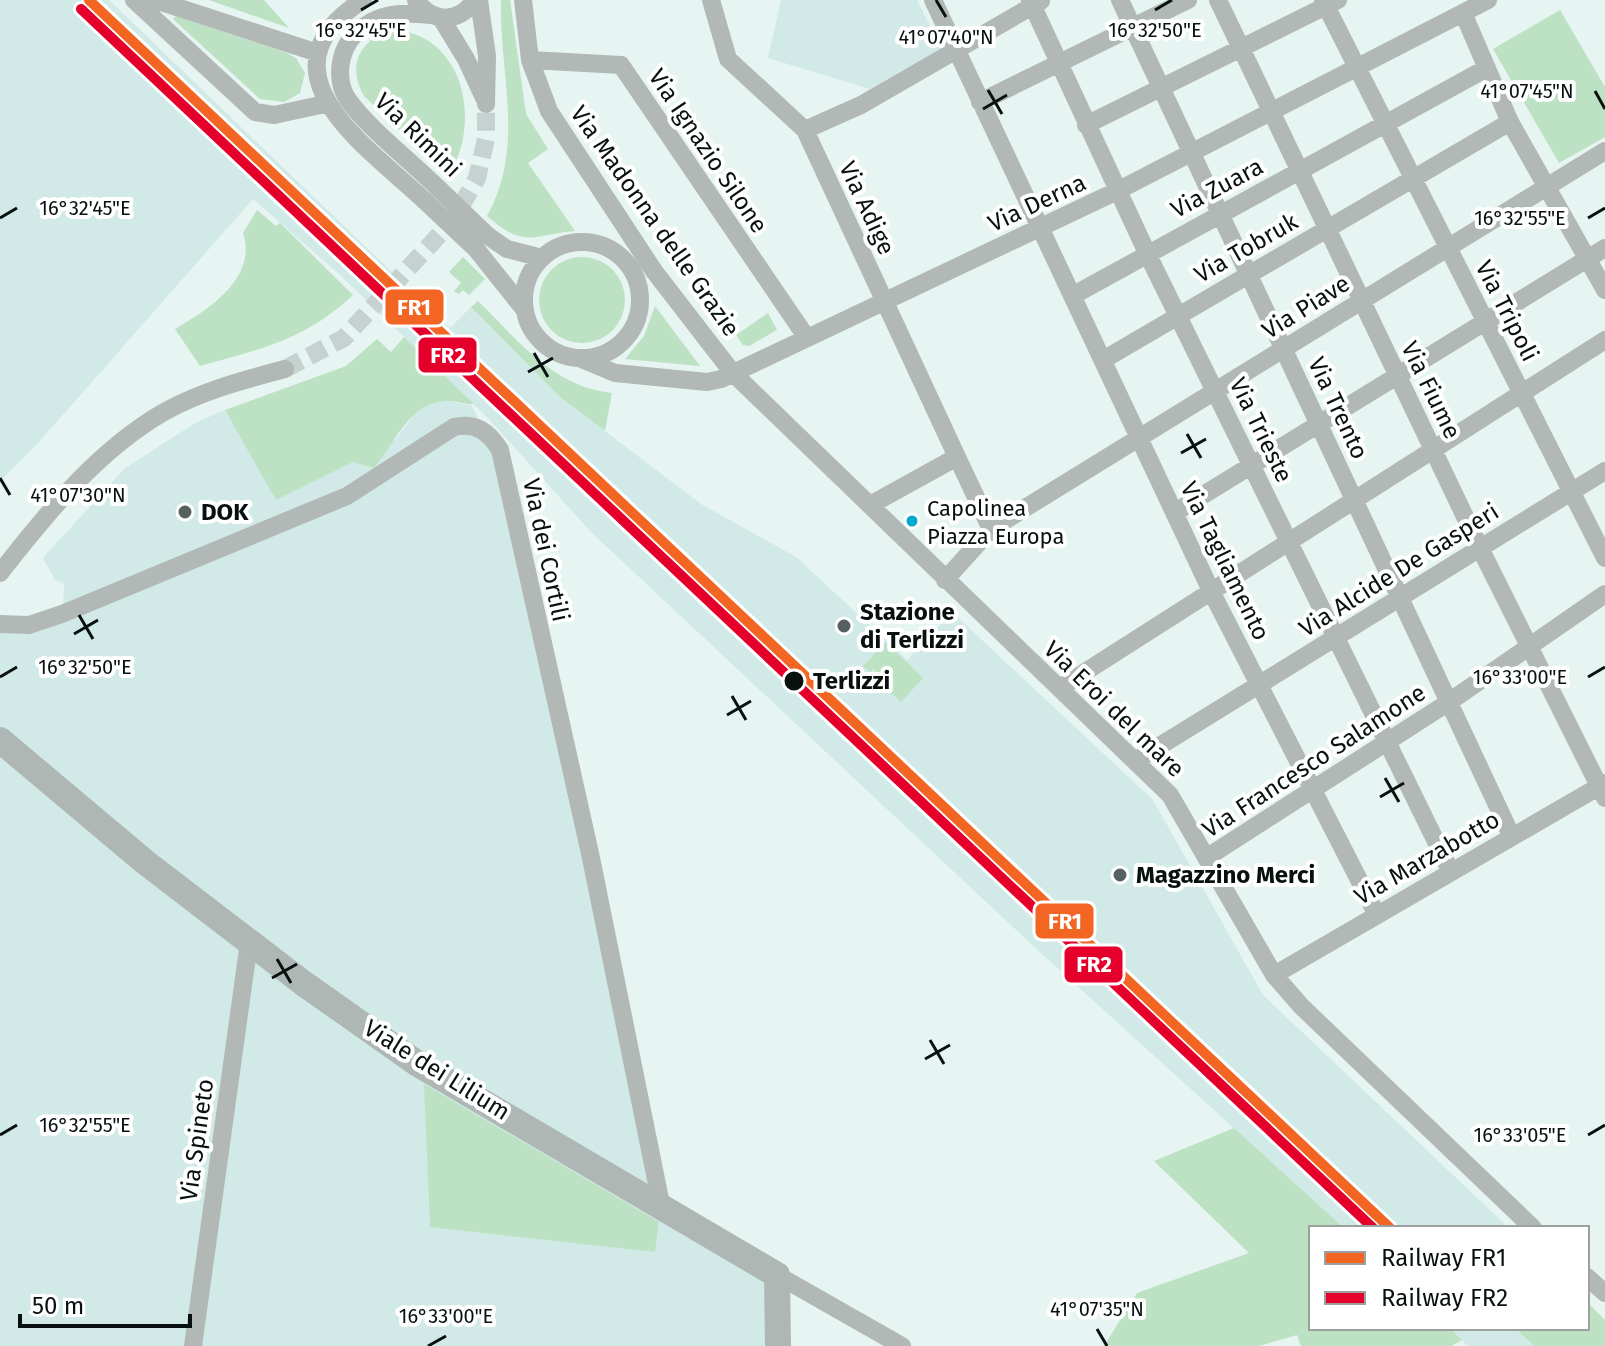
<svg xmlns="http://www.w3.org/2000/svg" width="1605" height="1346" font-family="'Fira Sans',sans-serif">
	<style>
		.built { fill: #d1eae7 }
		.green { fill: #bce2c3 }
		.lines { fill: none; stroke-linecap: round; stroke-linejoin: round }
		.minor-tunnel { stroke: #c5d2d0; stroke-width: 18; stroke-dasharray: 18 9; stroke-linecap: butt }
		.minor { stroke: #b1b8b6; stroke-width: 18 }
		.secondary { stroke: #afb7b5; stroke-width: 26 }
		.minor-bridge { stroke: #b1b8b6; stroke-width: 18 }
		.rail-1-casing { stroke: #fff; stroke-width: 16 }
		.rail-2-casing { stroke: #fff; stroke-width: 16 }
		.rail-1 { stroke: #f26522; stroke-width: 10 }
		.rail-2 { stroke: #e4002b; stroke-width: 10 }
		.ticks { fill: none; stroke: #081110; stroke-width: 3 }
		.poi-dot { fill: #56605f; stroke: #fff; stroke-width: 3 }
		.bus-dot { fill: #00a9ce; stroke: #fff; stroke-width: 3 }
		.stop-dot { fill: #081110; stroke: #fff; stroke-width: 3 }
		.labels { text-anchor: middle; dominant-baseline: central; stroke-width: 8; stroke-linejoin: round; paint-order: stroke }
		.bus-label { font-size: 22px; fill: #081110; stroke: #fff; text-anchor: start }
		.street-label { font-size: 24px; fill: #081110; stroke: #fff }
		.poi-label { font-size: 24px; font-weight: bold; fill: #081110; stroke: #fff; text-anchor: start }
		.stop-label { font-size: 24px; font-weight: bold; fill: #081110; stroke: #fff; text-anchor: start }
		.ticks-label { font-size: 20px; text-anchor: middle; fill: #081110; stroke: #fff; stroke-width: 8; stroke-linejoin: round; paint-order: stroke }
		.line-badge { stroke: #fff; stroke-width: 3 }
		.badge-label { font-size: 22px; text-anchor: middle; font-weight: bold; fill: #fff }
	</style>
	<rect width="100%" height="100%" fill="#e6f4f2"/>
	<path class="built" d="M0 0H109L450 328 471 307 560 397 701 504 796 557 907 660 952 612 1153 800 1263 995 1509 1228H1344L1031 944 591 532 487 417 340 275 253 199 39 442 0 481Z
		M781 0H917L941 48 870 89 768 58Z
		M446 400 472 406 484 430 494 441 661 1204 777 1275 778 1346H0V624L63 613 64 584 55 580 43 558 124 469 195 423 225 410 277 499 396 439 416 412 430 403Z
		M1449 1328H1515L1534 1346H1468Z"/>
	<path class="green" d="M209 0H264L289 28Z
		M501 0H510L526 114 548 149 528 163 575 231C531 235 525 249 487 216 526 146 499 75 501 0Z
		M1560 10 1605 87V137L1559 163 1493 49Z
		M176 16 285 52 296 58 305 73 300 93 284 102 260 99 173 19Z
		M392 30C464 33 483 123 448 176L365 97C346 68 359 39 392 30Z
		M257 210 276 226 280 223 353 295C305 340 261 349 200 366L175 329C208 310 258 278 243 233Z
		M539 300a43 43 0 1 1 86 0a43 43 0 1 1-86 0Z
		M463 257 485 279 469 295 463 290 459 294 454 291 461 283 449 272Z
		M478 301C519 341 552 386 612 393L605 431 560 397 471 307Z
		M655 306 700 366 625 359 644 336Z
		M768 313 777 330 749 346 743 345 736 335Z
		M404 337 474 404C465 405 454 400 444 401 408 404 395 444 374 468L353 462 276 500 225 410 346 366 377 339 391 352Z
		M886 642 923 678 901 702 875 678 879 674 873 669 870 672 863 666Z
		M424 1084 659 1222 655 1252 430 1227Z
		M1234 1128 1344 1228H1311V1328H1449L1462 1340 1451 1346H1301L1297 1335 1259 1346H1104L1137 1293 1249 1253 1154 1161Z
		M1587 1302 1605 1320V1346H1534L1515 1328H1587Z"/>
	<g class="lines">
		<path class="minor-tunnel" d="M285 369 344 338 453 220 477 178 486 139V104"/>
		<path class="minor" d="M134 0 255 112 274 115 325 104
			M155 0 318 53
			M363 0C252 72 368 147 425 201
			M416 0C432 23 458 24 475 0
			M479 0 487 56 486 104
			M523 0 530 60 549 111 654 271 715 350 733 373 1170 795 1274 975 1301 1006 1533 1228
			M711 0 728 59 805 130 957 457
			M933 0 1212 593 1377 915
			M1030 0 1147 253 1451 872
			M1120 0 1512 837
			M1218 0 1480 548 1605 798
			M1323 0 1605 558
			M431 15C403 12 377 12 356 33 339 50 334 81 349 101 370 130 412 162 438 188
			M1464 15 1510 122 1605 290
			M441 18 466 59 484 98
			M530 60 621 65 807 338
			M980 102 1188 0
			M1086 125 1338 0
			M805 130 861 105 1041 1
			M488 236 507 249 542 258
			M524 300a58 58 0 1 1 116 0a58 58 0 1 1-116 0Z
			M476 249 524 309
			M1072 296 1487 68
			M579 358 615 373 707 382 721 379 1117 191 1488 0
			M1103 360 1510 122
			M872 504 957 457 991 529 945 580
			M1174 513 1605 248
			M991 529 1605 151
			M0 573C46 514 98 450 164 412 202 391 243 380 285 369
			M0 624 29 625 62 614 347 496 454 427C476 422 489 432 500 450L591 858 661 1204
			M1060 688 1605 340
			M1137 760 1605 471
			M1206 858 1449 702 1605 594
			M1274 975 1605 783
			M777 1275 902 1346
			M1587 1277 1605 1293
			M193 1346 249 942"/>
		<path class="secondary" d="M0 740 145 862 303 983 418 1064 777 1275 778 1346"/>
		<path class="minor-bridge" d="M438 188 488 236
			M425 201 476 249"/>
		<defs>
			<path id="rail-1" d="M89 0 1390 1228"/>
			<path id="rail-2" d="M81 9 1373 1228"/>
		</defs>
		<use href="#rail-1" class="rail-1-casing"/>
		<use href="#rail-2" class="rail-2-casing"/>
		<use href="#rail-1" class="rail-1"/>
		<use href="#rail-2" class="rail-2"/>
	</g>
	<path class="ticks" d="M936 0 946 17M361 10 378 0M1155 10 1172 0M988 90 1002 114M1595 91 1605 109M983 109 1007 95M0 218 17 208M1588 218 1605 208M534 353 548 377M528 372 553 358M1187 434 1201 458M1181 453 1206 439M0 478 10 495M79 615 93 639M74 634 98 620M0 677 17 667M1588 677 1605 667M732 696 746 720M727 715 751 701M1385 778 1399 802M1380 797 1404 783M277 959 291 983M272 978 297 964M930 1040 944 1064M925 1059 950 1045M0 1135 17 1125M1588 1135 1605 1125M1097 1329 1107 1346M428 1346 446 1336"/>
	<g class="poi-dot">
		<circle cx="185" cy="512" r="8"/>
		<circle cx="844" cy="626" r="8"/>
		<circle cx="1120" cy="875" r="8"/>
	</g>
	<circle class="bus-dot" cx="912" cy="521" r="7"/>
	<circle class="stop-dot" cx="794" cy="681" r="11"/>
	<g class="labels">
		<g class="bus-label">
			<text x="927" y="508">Capolinea<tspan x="927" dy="28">Piazza Europa</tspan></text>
		</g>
		<g class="street-label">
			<text transform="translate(418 135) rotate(44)">Via Rimini</text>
			<text transform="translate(708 151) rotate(56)">Via Ignazio Silone</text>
			<text transform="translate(1217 188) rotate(-28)">Via Zuara</text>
			<text transform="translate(1037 203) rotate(-25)">Via Derna</text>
			<text transform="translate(867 208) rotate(65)">Via Adige</text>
			<text transform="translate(655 221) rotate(55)">Via Madonna delle Grazie</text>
			<text transform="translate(1246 248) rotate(-30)">Via Tobruk</text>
			<text transform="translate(1306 307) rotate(-32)">Via Piave</text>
			<text transform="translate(1507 311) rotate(63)">Via Tripoli</text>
			<text transform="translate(1431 390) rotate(64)">Via Fiume</text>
			<text transform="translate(1338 408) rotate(65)">Via Trento</text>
			<text transform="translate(1261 430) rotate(64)">Via Trieste</text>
			<text transform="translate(546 550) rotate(78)">Via dei Cortili</text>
			<text transform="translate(1225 561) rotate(64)">Via Tagliamento</text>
			<text transform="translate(1399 570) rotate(-32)">Via Alcide De Gasperi</text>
			<text transform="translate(1114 709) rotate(44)">Via Eroi del mare</text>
			<text transform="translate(1314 761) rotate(-33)">Via Francesco Salamone</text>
			<text transform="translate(1427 858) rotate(-30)">Via Marzabotto</text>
			<text transform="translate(437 1070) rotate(32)">Viale dei Lilium</text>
			<text transform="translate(197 1140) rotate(-82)">Via Spineto</text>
		</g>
		<g class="poi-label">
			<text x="201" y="512">DOK</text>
			<text x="860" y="612">Stazione<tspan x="860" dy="28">di Terlizzi</tspan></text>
			<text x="1136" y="875">Magazzino Merci</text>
		</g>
		<g class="stop-label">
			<text x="813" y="681">Terlizzi</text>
		</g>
	</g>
	<g class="ticks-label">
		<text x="361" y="37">16°32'45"E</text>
		<text x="1155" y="37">16°32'50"E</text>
		<text x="946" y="44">41°07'40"N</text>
		<text x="1527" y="98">41°07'45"N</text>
		<text x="85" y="215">16°32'45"E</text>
		<text x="1520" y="225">16°32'55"E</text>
		<text x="78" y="502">41°07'30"N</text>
		<text x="85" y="674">16°32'50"E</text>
		<text x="1520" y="684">16°33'00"E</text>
		<text x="85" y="1132">16°32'55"E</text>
		<text x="1520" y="1142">16°33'05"E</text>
		<text x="1097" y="1316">41°07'35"N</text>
		<text x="446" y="1323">16°33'00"E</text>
	</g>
	<g class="line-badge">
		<rect x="384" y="288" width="61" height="38" rx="8" fill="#f26522"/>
		<rect x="417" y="336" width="61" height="38" rx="8" fill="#e4002b"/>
		<rect x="1034" y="902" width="61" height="38" rx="8" fill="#f26522"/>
		<rect x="1063" y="945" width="61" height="39" rx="8" fill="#e4002b"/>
	</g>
	<g class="badge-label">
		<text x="414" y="315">FR1</text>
		<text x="448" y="363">FR2</text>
		<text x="1065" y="929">FR1</text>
		<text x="1094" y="972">FR2</text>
	</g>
	<rect x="1309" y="1226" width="280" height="104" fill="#ffffff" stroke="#9ca09f" stroke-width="2"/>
	<rect x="1325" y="1252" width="40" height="12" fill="#f26522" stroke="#9ca09f" stroke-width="2"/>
	<text x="1381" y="1266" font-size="24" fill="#081110">Railway FR1</text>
	<rect x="1325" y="1292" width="40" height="12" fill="#e4002b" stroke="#9ca09f" stroke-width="2"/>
	<text x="1381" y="1306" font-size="24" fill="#081110">Railway FR2</text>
	<path d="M20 1314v12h170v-12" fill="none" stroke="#081110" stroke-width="4"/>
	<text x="32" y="1314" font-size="24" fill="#081110" stroke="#ffffff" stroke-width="6" paint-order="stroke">50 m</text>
</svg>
